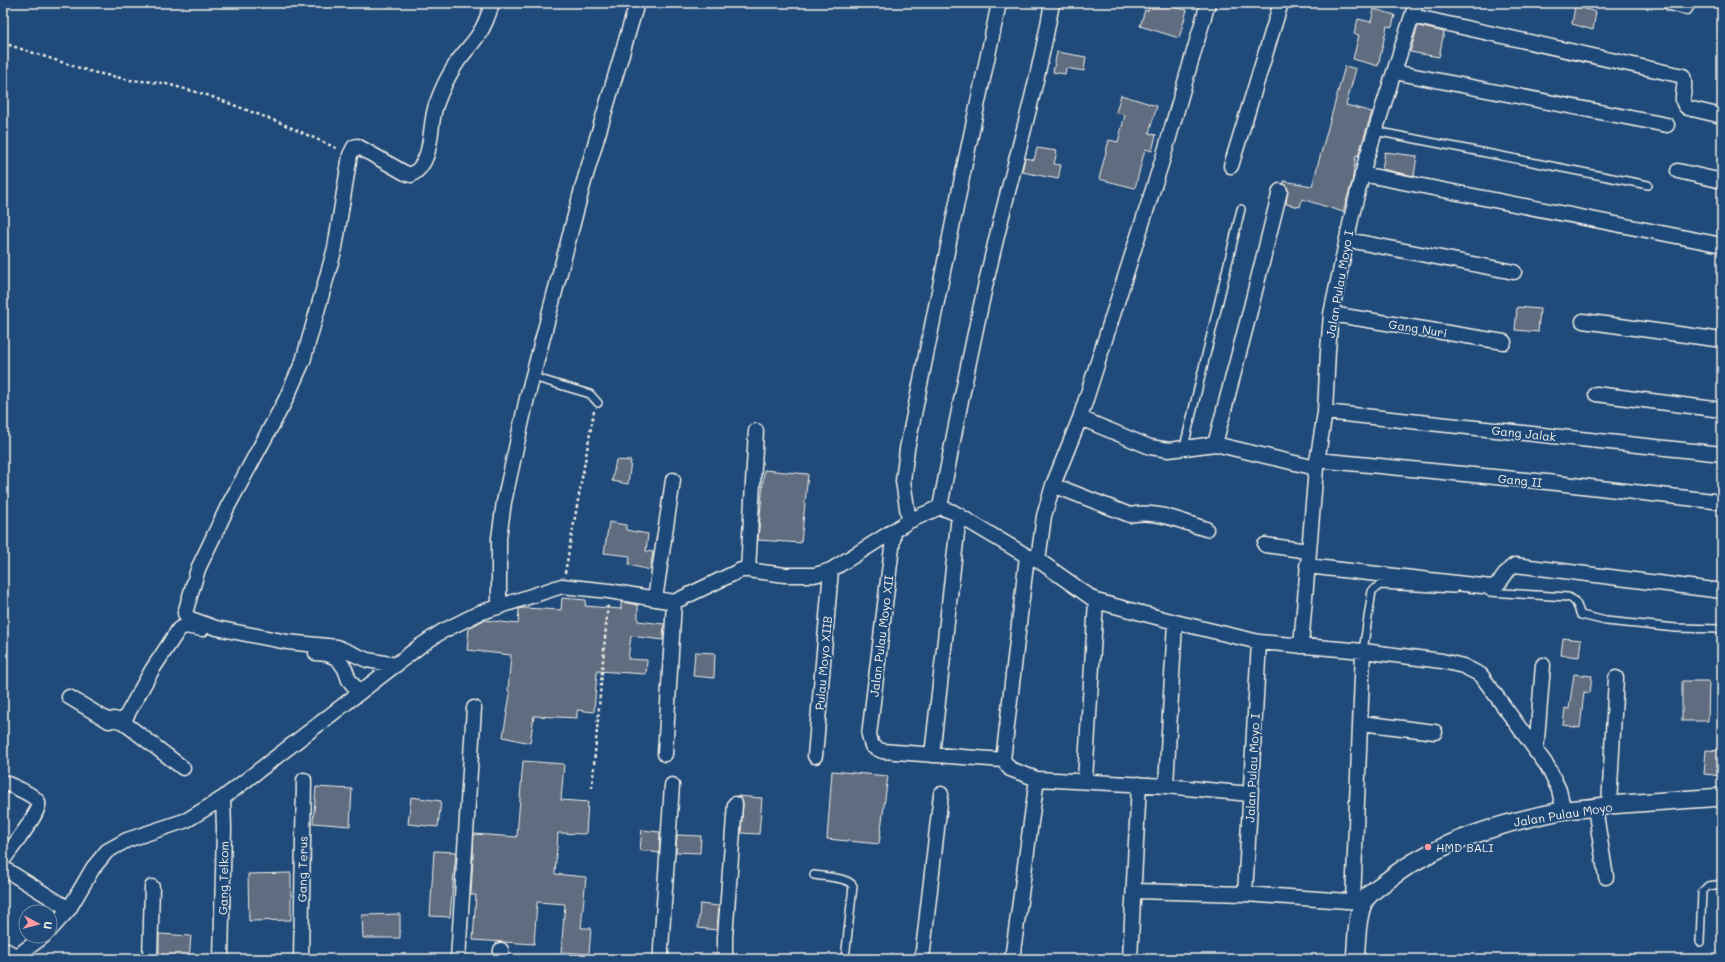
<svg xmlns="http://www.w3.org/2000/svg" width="1725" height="962" font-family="Mali,sans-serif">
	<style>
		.building { fill: #606d80; stroke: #f4f1e8 }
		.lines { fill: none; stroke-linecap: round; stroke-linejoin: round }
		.service-casing { stroke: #f4f1e8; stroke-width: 10 }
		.minor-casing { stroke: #f4f1e8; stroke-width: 17 }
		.tertiary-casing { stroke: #f4f1e8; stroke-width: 20 }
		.path { stroke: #f4f1e8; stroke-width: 2.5; stroke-dasharray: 3 3; stroke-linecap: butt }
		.service { stroke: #1f4a7a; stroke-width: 7 }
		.minor { stroke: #1f4a7a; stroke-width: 14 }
		.tertiary { stroke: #1f4a7a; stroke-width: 17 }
		.poi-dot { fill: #ff9aa2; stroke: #1f4a7a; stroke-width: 1.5 }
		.labels { text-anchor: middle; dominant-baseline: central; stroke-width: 3.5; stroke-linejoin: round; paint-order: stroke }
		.street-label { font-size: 12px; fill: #f4f1e8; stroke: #1f4a7a }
		.poi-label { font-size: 12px; fill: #f4f1e8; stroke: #1f4a7a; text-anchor: start }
	</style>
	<rect width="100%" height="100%" fill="#1f4a7a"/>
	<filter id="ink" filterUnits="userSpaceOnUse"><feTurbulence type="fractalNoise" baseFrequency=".025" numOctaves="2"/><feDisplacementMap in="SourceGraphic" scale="8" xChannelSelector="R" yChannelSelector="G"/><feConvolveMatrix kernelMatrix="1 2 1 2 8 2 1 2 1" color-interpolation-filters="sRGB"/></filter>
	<g filter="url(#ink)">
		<path class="building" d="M1150 3H1175L1174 7 1187 10 1179 38 1140 26 1145 10 1148 11Z
			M1575 6 1596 12 1593 30 1572 24Z
			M1374 9 1395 15 1392 27 1387 26 1378 66 1353 59 1359 35 1354 34 1358 19 1371 22Z
			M1418 26 1444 32 1439 57 1410 52Z
			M1057 52 1086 57 1084 71 1066 68 1065 74 1053 72Z
			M1345 66 1356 69 1346 105 1372 112 1358 156 1356 155 1352 182 1343 212 1302 199 1300 207 1286 204 1288 189 1284 184V181L1312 186Z
			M1121 95 1157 106 1149 133 1156 135 1152 151 1145 149 1135 188 1099 179 1109 140 1118 142 1125 115 1116 112Z
			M1037 148 1057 151 1054 164 1061 165 1058 179 1022 172 1025 158 1034 160Z
			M1385 152 1417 156 1414 176 1382 169Z
			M1517 307 1540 309 1538 332 1515 330Z
			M616 460 631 461 628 484 612 481Z
			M764 470 808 474 801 543 758 540Z
			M609 522 626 525V530L648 534 646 551 653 552 650 570 629 565 630 556 604 553Z
			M562 598 586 600 585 606 621 609V602L638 605V621L664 624 663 640 631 636 628 659 647 660 646 674 597 671 594 712 577 710V718L534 716 530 743 503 737 510 694 508 690 511 655 467 650 469 628 484 620 518 624 519 609 523 608 561 610Z
			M1563 638 1581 640 1579 657 1561 655Z
			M695 652 715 653 714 678 693 676Z
			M1574 674 1592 676 1590 693 1584 692 1580 728 1563 725 1565 708 1569 709Z
			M1682 681H1709L1708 721H1682Z
			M1706 750 1722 751V776L1704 774Z
			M523 761 564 764 561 800 588 802 586 834 558 833 555 874 586 877 581 928H591L589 954 561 952 565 904 537 902 534 944 473 940 476 895H471L474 834 516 837 517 836Z
			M832 771 888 776 879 844 827 839Z
			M316 787 352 789 350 826 313 823Z
			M737 796 762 798 759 834 741 833 743 804 742 800Z
			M411 797 441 801 438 827 408 824Z
			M642 830 660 832 659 853 640 850Z
			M677 835 701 836 700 853 676 852Z
			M434 851 456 852 450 917 430 916Z
			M291 873V920L249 921 248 874Z
			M700 904 719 906 717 930 698 928Z
			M400 914V938H363L362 915Z
			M159 934 191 936 189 959 159 958Z"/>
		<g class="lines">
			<defs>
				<path id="service" d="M1375 131 1648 185
					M533 377 590 394 598 403
					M1184 447 1241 209
					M1489 592 1568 597C1578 601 1577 607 1581 615L1606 621 1676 628 1722 629
					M1363 651 1372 591 1380 585 1454 589
					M814 875C824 877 849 877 853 886L845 959
					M1700 942 1702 892 1708 886 1722 884"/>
				<path id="minor" d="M1670 3 1686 7
					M1412 16 1683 76C1688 86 1677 101 1688 108L1722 116
					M1394 72 1667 125
					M1231 166 1281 3
					M1678 171 1722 181
					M1362 174 1722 245
					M1348 240 1514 272
					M1331 314 1504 342
					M1583 321 1722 340
					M1596 394 1722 410
					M1325 412 1722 454
					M1080 418 1150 447 1169 450 1215 444 1316 468
					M1215 444 1248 319 1280 191
					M1317 460 1547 482 1722 502
					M1053 485 1130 515C1155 509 1182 522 1206 529
					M940 507C957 419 974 331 995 244 1014 164 1038 84 1052 3
					M909 521 903 481 907 449 964 168 999 3
					M894 531 869 735 872 746 882 751 1003 760 1010 769 1037 779 1166 786 1250 794
					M1265 545 1308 551
					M1038 560 1044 516 1053 485 1080 418 1163 158 1208 3
					M1307 566 1491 587C1503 585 1504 570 1515 565L1722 591
					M748 570 756 431
					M655 599 673 480
					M499 607V538L504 502 527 398 583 185 637 3
					M1301 646 1316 468 1325 412 1328 351 1331 314 1352 215 1366 160 1416 3
					M316 653 327 654 338 659 345 669 349 680 359 692
					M396 665 367 660 337 647 287 642 216 628 191 619 186 616 185 613 198 569 228 506 285 401 303 361 335 248 350 155 354 147 357 146 405 173 411 175C435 161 428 128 436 105 441 91 448 76 456 64 463 53 472 45 479 34 485 25 489 14 492 3
					M69 697 109 721 114 719 123 722 183 768
					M123 722 152 670 179 629 185 626 202 629
					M1361 723 1435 732
					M1536 752 1543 665
					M665 754 674 602
					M932 755 959 515
					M815 756 831 570
					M1003 760 1027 556
					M1085 780 1096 601
					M3 782C12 786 33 794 38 802 42 811 9 851 3 860
					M1166 786 1175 622
					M1609 805 1616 678
					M1595 808 1606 877
					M3 868 69 909
					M1135 891 1245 894 1362 902
					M1245 894 1259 642
					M1353 901 1363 651
					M50 930 69 909 93 868 107 851 127 840 187 820 223 798 420 646 441 632 479 613 562 586 609 591 674 602 741 570H748L785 575H814L822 573 831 570 909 521 940 507 953 512 1027 556 1038 560 1096 601 1175 622 1259 642 1363 651 1442 661 1463 666 1481 675 1548 767 1559 790 1564 811
					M3 949 18 957
					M13 959 44 936
					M150 959 152 887
					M221 959 224 828 223 798
					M301 959 304 780
					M458 959 474 708
					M500 959 501 950
					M661 959V948L672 785
					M725 959V937L735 804
					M922 959 941 794
					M1012 959 1037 779
					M1130 959 1139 784"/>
				<path id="tertiary" d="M1355 959C1357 943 1356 916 1364 902 1368 893 1380 886 1388 880 1434 843 1505 822 1561 811 1577 808 1593 809 1609 805L1722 797"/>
			</defs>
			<use href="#service" class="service-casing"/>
			<use href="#minor" class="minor-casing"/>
			<use href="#tertiary" class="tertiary-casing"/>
			<path class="path" d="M3 43 92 72 130 80 163 83 207 95 281 123 338 149
				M565 573 594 411
				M592 788 608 603"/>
			<use href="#service" class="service"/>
			<use href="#minor" class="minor"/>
			<use href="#tertiary" class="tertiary"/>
		</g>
	</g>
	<circle class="poi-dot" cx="1428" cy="847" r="4"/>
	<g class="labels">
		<g class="street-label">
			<text transform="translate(1339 284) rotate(-80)">Jalan Pulau Moyo I</text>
			<text transform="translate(1418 328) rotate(9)">Gang Nuri</text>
			<text transform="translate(1524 433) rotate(6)">Gang Jalak</text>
			<text transform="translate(1520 480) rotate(6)">Gang II</text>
			<text transform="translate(881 636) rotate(-83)">Jalan Pulau Moyo XII</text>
			<text transform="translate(823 663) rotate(-85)">Pulau Moyo XIIB</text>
			<text transform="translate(1252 768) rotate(-87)">Jalan Pulau Moyo I</text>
			<text transform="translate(1563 814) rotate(-9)">Jalan Pulau Moyo</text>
			<text transform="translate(302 869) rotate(-89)">Gang Terus</text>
			<text transform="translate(223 878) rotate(-89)">Gang Telkom</text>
		</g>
		<g class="poi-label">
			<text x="1436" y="847">HMD BALI</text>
		</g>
	</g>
	<rect width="1725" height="962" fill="none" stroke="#1f4a7a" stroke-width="16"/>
	<rect x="8" y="8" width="1709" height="946" fill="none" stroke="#f4f1e8" stroke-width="1.5" filter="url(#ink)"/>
	<g transform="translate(38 924) rotate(97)"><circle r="19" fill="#1f4a7a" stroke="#748da6"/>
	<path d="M0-3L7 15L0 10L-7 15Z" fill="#ff9aa2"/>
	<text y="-6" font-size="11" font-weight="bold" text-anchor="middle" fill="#f4f1e8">U</text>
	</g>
</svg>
